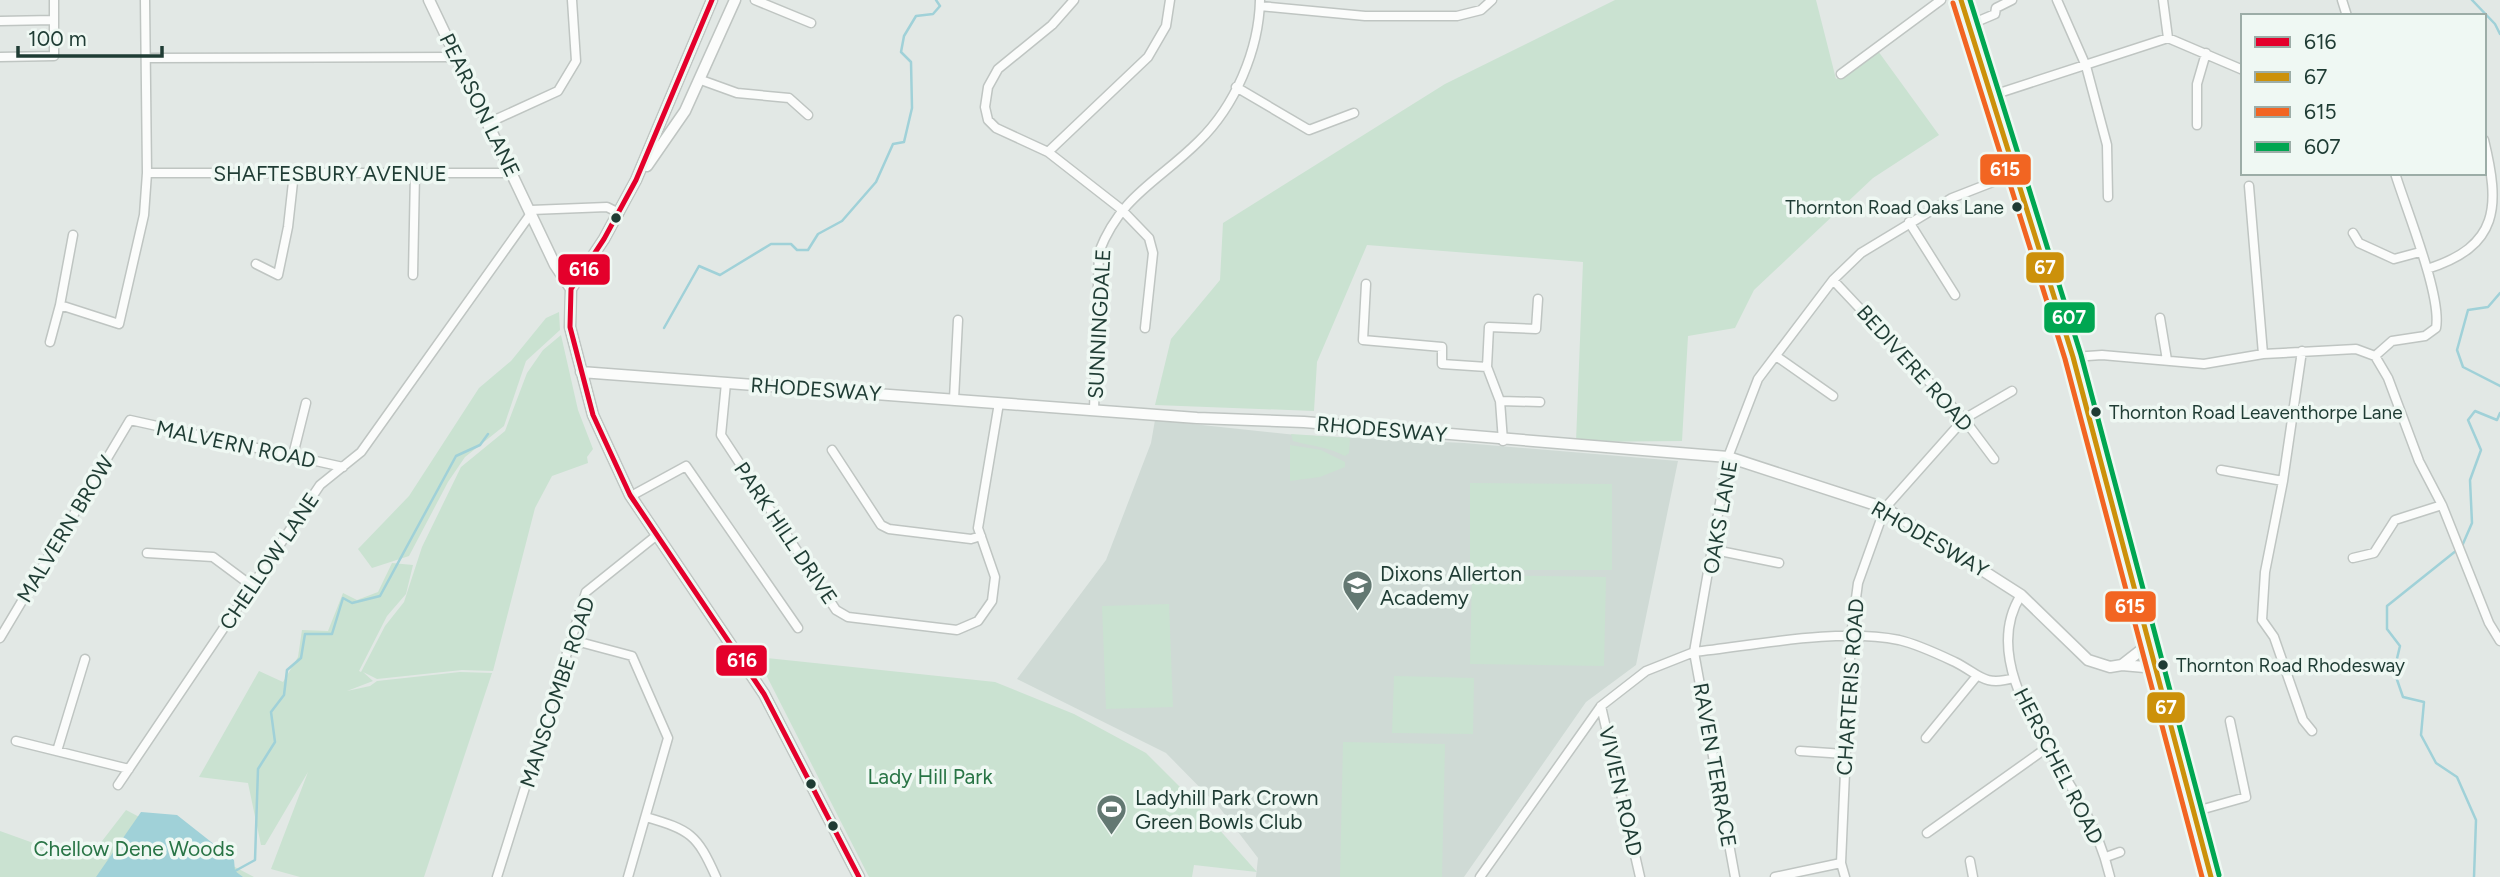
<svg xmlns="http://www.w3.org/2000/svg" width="2500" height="877" font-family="Figtree,sans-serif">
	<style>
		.built { fill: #cfdad5 }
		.green { fill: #cae2d1 }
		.water { fill: #a0d1d8 }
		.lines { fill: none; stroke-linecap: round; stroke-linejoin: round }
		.stream { stroke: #a0d1d8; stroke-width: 2.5 }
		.minor-casing { stroke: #bfc5c2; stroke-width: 11 }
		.tertiary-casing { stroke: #bfc5c2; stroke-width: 13 }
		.secondary-casing { stroke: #bdc6c2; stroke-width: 14 }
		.minor { stroke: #fbfcfb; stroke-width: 8 }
		.tertiary { stroke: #fbfcfb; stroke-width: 10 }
		.secondary { stroke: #fbfcfb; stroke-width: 10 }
		.bus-1-casing { stroke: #eff8f3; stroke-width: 10 }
		.bus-2-casing { stroke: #eff8f3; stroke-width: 10 }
		.bus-3-casing { stroke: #eff8f3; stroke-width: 10 }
		.bus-4-casing { stroke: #eff8f3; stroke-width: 10 }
		.bus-1 { stroke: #e4002b; stroke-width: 5 }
		.bus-2 { stroke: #cc910a; stroke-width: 5 }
		.bus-3 { stroke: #f26522; stroke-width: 5 }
		.bus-4 { stroke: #00a651; stroke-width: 5 }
		.bus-dot { fill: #1f3c34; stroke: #eff8f3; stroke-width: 2.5 }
		.labels { text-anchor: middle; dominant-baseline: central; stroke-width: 7; stroke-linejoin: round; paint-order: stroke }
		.bus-label { font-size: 19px; fill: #1f3c34; stroke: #eff8f3; text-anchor: start }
		.street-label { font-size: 21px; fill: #1f3c34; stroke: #eff8f3 }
		.poi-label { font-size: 21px; fill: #1f3c34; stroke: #eff8f3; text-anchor: start }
		.park-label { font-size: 21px; fill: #287445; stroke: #eff8f3 }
		.line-badge { stroke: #eff8f3; stroke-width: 2.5 }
		.badge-label { font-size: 19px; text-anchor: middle; font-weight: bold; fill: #fff }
	</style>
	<rect width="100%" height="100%" fill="#e2e8e5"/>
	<path class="built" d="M1155 420 1296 435 1464 443 1678 461 1636 665 1586 702 1464 877H1256L1258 858 1219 807 1166 753 1017 679 1106 560 1151 443Z"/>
	<path class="green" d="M1615 0H1816L1836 79 1878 51 1939 135 1873 178 1754 290 1735 328 1688 336 1682 441 1576 442 1583 262 1367 245 1317 362 1314 411 1155 405 1171 339 1220 280 1223 223 1445 84Z
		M559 312 560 330 526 361 504 426 465 457 448 482 409 556 372 568 358 549 409 496 479 388 511 361 546 318Z
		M561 335 578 410 593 449 587 457 588 463 552 476 535 508 493 671 462 670 377 679 363 672 373 681 347 691 370 686 377 681 460 672 492 673 424 877H300L271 869 308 772 265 845H261L248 783 199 777 259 671 283 682 298 657 302 630 328 631 343 593 357 600 378 592 392 563 413 565 406 594 387 616 359 671 361 672 385 626 404 602 422 547 461 467 505 431 527 373 543 350Z
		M1291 434 1350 438 1349 453 1345 456C1328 447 1311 446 1293 441Z
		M1290 445 1321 450 1345 462V467L1320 477 1290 481Z
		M1470 483 1612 484V570H1470Z
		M1472 575 1606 577 1604 666 1470 664Z
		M1169 604 1173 707 1106 709 1102 606Z
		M757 657 995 682 1074 714 1146 753 1192 799 1257 872 1194 865 1192 877H869Z
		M1394 676 1474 678 1473 734 1392 733Z
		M1343 742 1445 744 1442 877H1340Z
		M126 810 254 877H0V831L75 858 99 845Z"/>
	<path class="water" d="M141 812 177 815 234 860 235 871 243 877H96Z"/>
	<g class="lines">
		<path class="stream" d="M2472 0 2495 24 2500 34
			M2500 293 2488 307 2468 310 2457 350 2463 367 2500 386
			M664 328 699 266 720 275 771 244H791L797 250H808L818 234 842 221 876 182 893 144 904 142 912 108 911 62 901 52 904 36 916 16 933 14 940 6 936 0
			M2462 546 2472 523 2470 480 2481 450 2468 420 2475 411 2497 420 2500 413
			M2457 550 2387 606V629L2400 646 2394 671 2403 697 2424 702 2421 735 2436 763 2457 777 2476 820 2474 877
			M235 871 255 860 258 769 275 742 271 712 284 695 287 670 301 658 305 634H332L343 598 352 603 380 596 456 456 480 445 488 434"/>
		<defs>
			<path id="minor" d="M755 0 811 23
				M1074 0 1052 25 998 69 988 87 985 107 988 120 996 128 1048 152 1121 209 1149 238 1153 253 1145 328
				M2057 0 2086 66 2107 145 2108 197
				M2163 0 2168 38
				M2342 0 2347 16
				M1260 6 1365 16H1457L1481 10 1492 0
				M0 21 54 20
				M1969 25 1995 14 1996 8 2012 0
				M0 57 54 56V0
				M146 58 455 57
				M1841 74 1941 0
				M701 80 737 93 789 98 808 115
				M1236 87 1309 130 1354 113
				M1990 96 2168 38 2243 70
				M488 123 558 91 576 61 572 0
				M2197 125V84L2206 53
				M1048 152 1148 57 1166 26 1170 0
				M147 173H513
				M2249 186 2263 354
				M531 210 607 207 619 213
				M1909 222 1955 295
				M2353 233 2359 243 2394 259 2420 252
				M256 264 278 275 288 227 294 173
				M2427 269C2500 246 2500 206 2484 140
				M413 275 415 173
				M1833 280 1964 419 1994 459
				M1366 284 1363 340 1442 347V364L1487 367
				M60 305 73 235
				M2160 318 2167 360
				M50 342 60 305 119 324 144 215 147 173 145 0
				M2302 351 2283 481 2265 572 2262 620 2274 637 2303 720 2312 731
				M1776 356 1833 396
				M2375 356 2392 341 2425 336 2436 328C2442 296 2406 209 2395 173
				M2073 357 2102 355 2204 364 2263 354 2356 349 2375 356 2388 378 2419 461 2442 505 2489 623 2500 641
				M726 383 721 435 836 610 848 617 957 630 978 621 992 601 995 577 978 528 999 403
				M954 399 958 320
				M1500 401 1540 402
				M1094 410 1099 252C1121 195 1159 181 1199 141 1235 106 1259 50 1260 0
				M1503 441 1500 401 1487 367 1489 327 1536 329 1538 299
				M832 450 881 525 889 529 971 539 981 536
				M293 455 306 403
				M2221 470 2283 481
				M631 496 686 466 798 628
				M1715 550 1779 563
				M147 553 213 557 252 586
				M2353 558 2374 553 2395 520 2442 505
				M2021 595C1979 661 2049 745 2080 802 2093 825 2104 851 2110 877
				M0 638 130 420 343 467
				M572 640 632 656 668 738 628 877
				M1601 706 1640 877
				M1926 738 1976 677
				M16 741 129 769
				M57 751 85 659
				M1800 751 1845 754
				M118 785 320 485 361 452 532 212
				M2193 812 2246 797 2230 721
				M646 817C690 830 697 834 716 877
				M1927 833 2048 747
				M2106 857 2120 852
				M1970 861 1973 877
				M497 877 586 592 657 535
				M1480 877 1601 706 1646 671 1694 652 1728 457 1758 379 1833 280 1861 253 1952 198 1993 182
				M1735 877 1694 652C1758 645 1836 628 1899 640 1917 644 1938 654 1955 662 1979 674 1983 687 2014 678
				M1775 877 1841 863
				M1845 877 1841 863 1851 636 1858 583 1885 508 1964 419 2012 391"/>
			<path id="tertiary" d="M429 0 555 265 571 289
				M712 0 636 180 604 239 571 289 570 327 593 415 630 495 764 694 859 877
				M647 166 685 111 735 0
				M581 372 1197 418 1304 422 1728 457 1885 508 2021 595 2088 660 2110 667 2122 665 2156 668
				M2122 665 2149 644"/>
			<path id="secondary" d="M1961 0 2073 357 2211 877"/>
		</defs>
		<use href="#minor" class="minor-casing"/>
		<use href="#tertiary" class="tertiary-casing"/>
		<use href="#secondary" class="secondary-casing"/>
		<use href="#minor" class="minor"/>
		<use href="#tertiary" class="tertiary"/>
		<use href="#secondary" class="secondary"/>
		<defs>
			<path id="bus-1" d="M712 0 636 180 604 239 571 289 570 327 593 415 630 495 764 694 859 877"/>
			<path id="bus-2" d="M1961 0 2073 357 2211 877"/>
			<path id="bus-3" d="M1953 3 2065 359 2202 877"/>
			<path id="bus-4" d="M1970 0 2081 355 2219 875"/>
		</defs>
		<use href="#bus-1" class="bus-1-casing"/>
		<use href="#bus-2" class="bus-2-casing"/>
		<use href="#bus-3" class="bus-3-casing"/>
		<use href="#bus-4" class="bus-4-casing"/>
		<use href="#bus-1" class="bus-1"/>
		<use href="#bus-2" class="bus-2"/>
		<use href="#bus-3" class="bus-3"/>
		<use href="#bus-4" class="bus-4"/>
	</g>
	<defs>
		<symbol id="school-pin" viewBox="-11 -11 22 30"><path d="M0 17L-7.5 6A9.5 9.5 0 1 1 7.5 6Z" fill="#637872" stroke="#eff8f3"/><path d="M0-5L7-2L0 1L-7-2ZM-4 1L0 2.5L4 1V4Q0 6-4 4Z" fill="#fff"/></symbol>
		<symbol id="stadium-pin" viewBox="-11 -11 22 30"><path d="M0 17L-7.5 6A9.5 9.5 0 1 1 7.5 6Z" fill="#637872" stroke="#eff8f3"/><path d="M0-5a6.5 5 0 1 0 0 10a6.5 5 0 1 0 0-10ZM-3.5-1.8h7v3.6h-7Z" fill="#fff"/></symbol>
	</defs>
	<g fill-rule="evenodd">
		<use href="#school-pin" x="1340" y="568" width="35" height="47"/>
		<use href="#stadium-pin" x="1094" y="792" width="35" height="47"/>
	</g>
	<g class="bus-dot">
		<circle cx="2017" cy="207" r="6"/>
		<circle cx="616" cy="218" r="6"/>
		<circle cx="2096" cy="412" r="6"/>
		<circle cx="2163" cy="665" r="6"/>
		<circle cx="811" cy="784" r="6"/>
		<circle cx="833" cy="826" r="6"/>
	</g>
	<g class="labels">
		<g class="bus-label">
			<text x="2004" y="207" text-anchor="end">Thornton Road Oaks Lane</text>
			<text x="2109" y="412">Thornton Road Leaventhorpe Lane</text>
			<text x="2176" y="665">Thornton Road Rhodesway</text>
		</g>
		<g class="street-label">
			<text transform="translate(480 105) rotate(64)">PEARSON LANE</text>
			<text x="330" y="173">SHAFTESBURY AVENUE</text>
			<text transform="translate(1099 324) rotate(-87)">SUNNINGDALE</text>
			<text transform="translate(1915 368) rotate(48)">BEDIVERE ROAD</text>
			<text transform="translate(816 389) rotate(4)">RHODESWAY</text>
			<text transform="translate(1382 429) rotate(5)">RHODESWAY</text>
			<text transform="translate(236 444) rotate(12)">MALVERN ROAD</text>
			<text transform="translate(1720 517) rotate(-80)">OAKS LANE</text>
			<text transform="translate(65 529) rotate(-59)">MALVERN BROW</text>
			<text transform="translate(786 533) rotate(56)">PARK HILL DRIVE</text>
			<text transform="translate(1930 539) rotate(30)">RHODESWAY</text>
			<text transform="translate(269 561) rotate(-56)">CHELLOW LANE</text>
			<text transform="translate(1850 687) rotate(-86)">CHARTERIS ROAD</text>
			<text transform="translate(557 692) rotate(-72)">MANSCOMBE ROAD</text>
			<text transform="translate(1715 765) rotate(80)">RAVEN TERRACE</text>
			<text transform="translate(2059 766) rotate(63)">HERSCHEL ROAD</text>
			<text transform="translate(1621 791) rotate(77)">VIVIEN ROAD</text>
		</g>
		<g class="poi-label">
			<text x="1380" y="573">Dixons Allerton<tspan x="1380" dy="24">Academy</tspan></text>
			<text x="1135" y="797">Ladyhill Park Crown<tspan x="1135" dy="24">Green Bowls Club</tspan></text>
		</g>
		<g class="park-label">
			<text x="930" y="776">Lady Hill Park</text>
			<text x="134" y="848">Chellow Dene Woods</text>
		</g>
	</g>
	<g class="line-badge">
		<rect x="1979" y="153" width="53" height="33" rx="7" fill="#f26522"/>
		<rect x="2025" y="251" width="40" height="33" rx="7" fill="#cc910a"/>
		<rect x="557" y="253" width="54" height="33" rx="7" fill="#e4002b"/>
		<rect x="2043" y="301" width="53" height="33" rx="7" fill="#00a651"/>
		<rect x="2104" y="590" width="53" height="33" rx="7" fill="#f26522"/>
		<rect x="715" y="644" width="53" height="33" rx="7" fill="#e4002b"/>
		<rect x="2146" y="691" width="40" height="33" rx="7" fill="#cc910a"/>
	</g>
	<g class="badge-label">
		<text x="2005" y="176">615</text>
		<text x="2045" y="274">67</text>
		<text x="584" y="276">616</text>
		<text x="2069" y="324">607</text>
		<text x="2130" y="613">615</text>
		<text x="742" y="667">616</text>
		<text x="2166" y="714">67</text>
	</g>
	<rect x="2241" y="14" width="245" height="161" fill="#eff8f3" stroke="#9cada7" stroke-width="2"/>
	<rect x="2255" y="37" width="35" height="10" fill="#e4002b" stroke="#9cada7" stroke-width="2"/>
	<text x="2304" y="49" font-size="21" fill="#1f3c34">616</text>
	<rect x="2255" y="72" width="35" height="10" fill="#cc910a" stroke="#9cada7" stroke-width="2"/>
	<text x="2304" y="84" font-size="21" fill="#1f3c34">67</text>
	<rect x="2255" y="107" width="35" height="10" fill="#f26522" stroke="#9cada7" stroke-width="2"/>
	<text x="2304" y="119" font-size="21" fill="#1f3c34">615</text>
	<rect x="2255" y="142" width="35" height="10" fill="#00a651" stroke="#9cada7" stroke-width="2"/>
	<text x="2304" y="154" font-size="21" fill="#1f3c34">607</text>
	<path d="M18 46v10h144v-10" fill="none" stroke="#1f3c34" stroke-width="3.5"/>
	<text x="28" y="46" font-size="21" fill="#1f3c34" stroke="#eff8f3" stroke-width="5" paint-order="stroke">100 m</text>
</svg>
